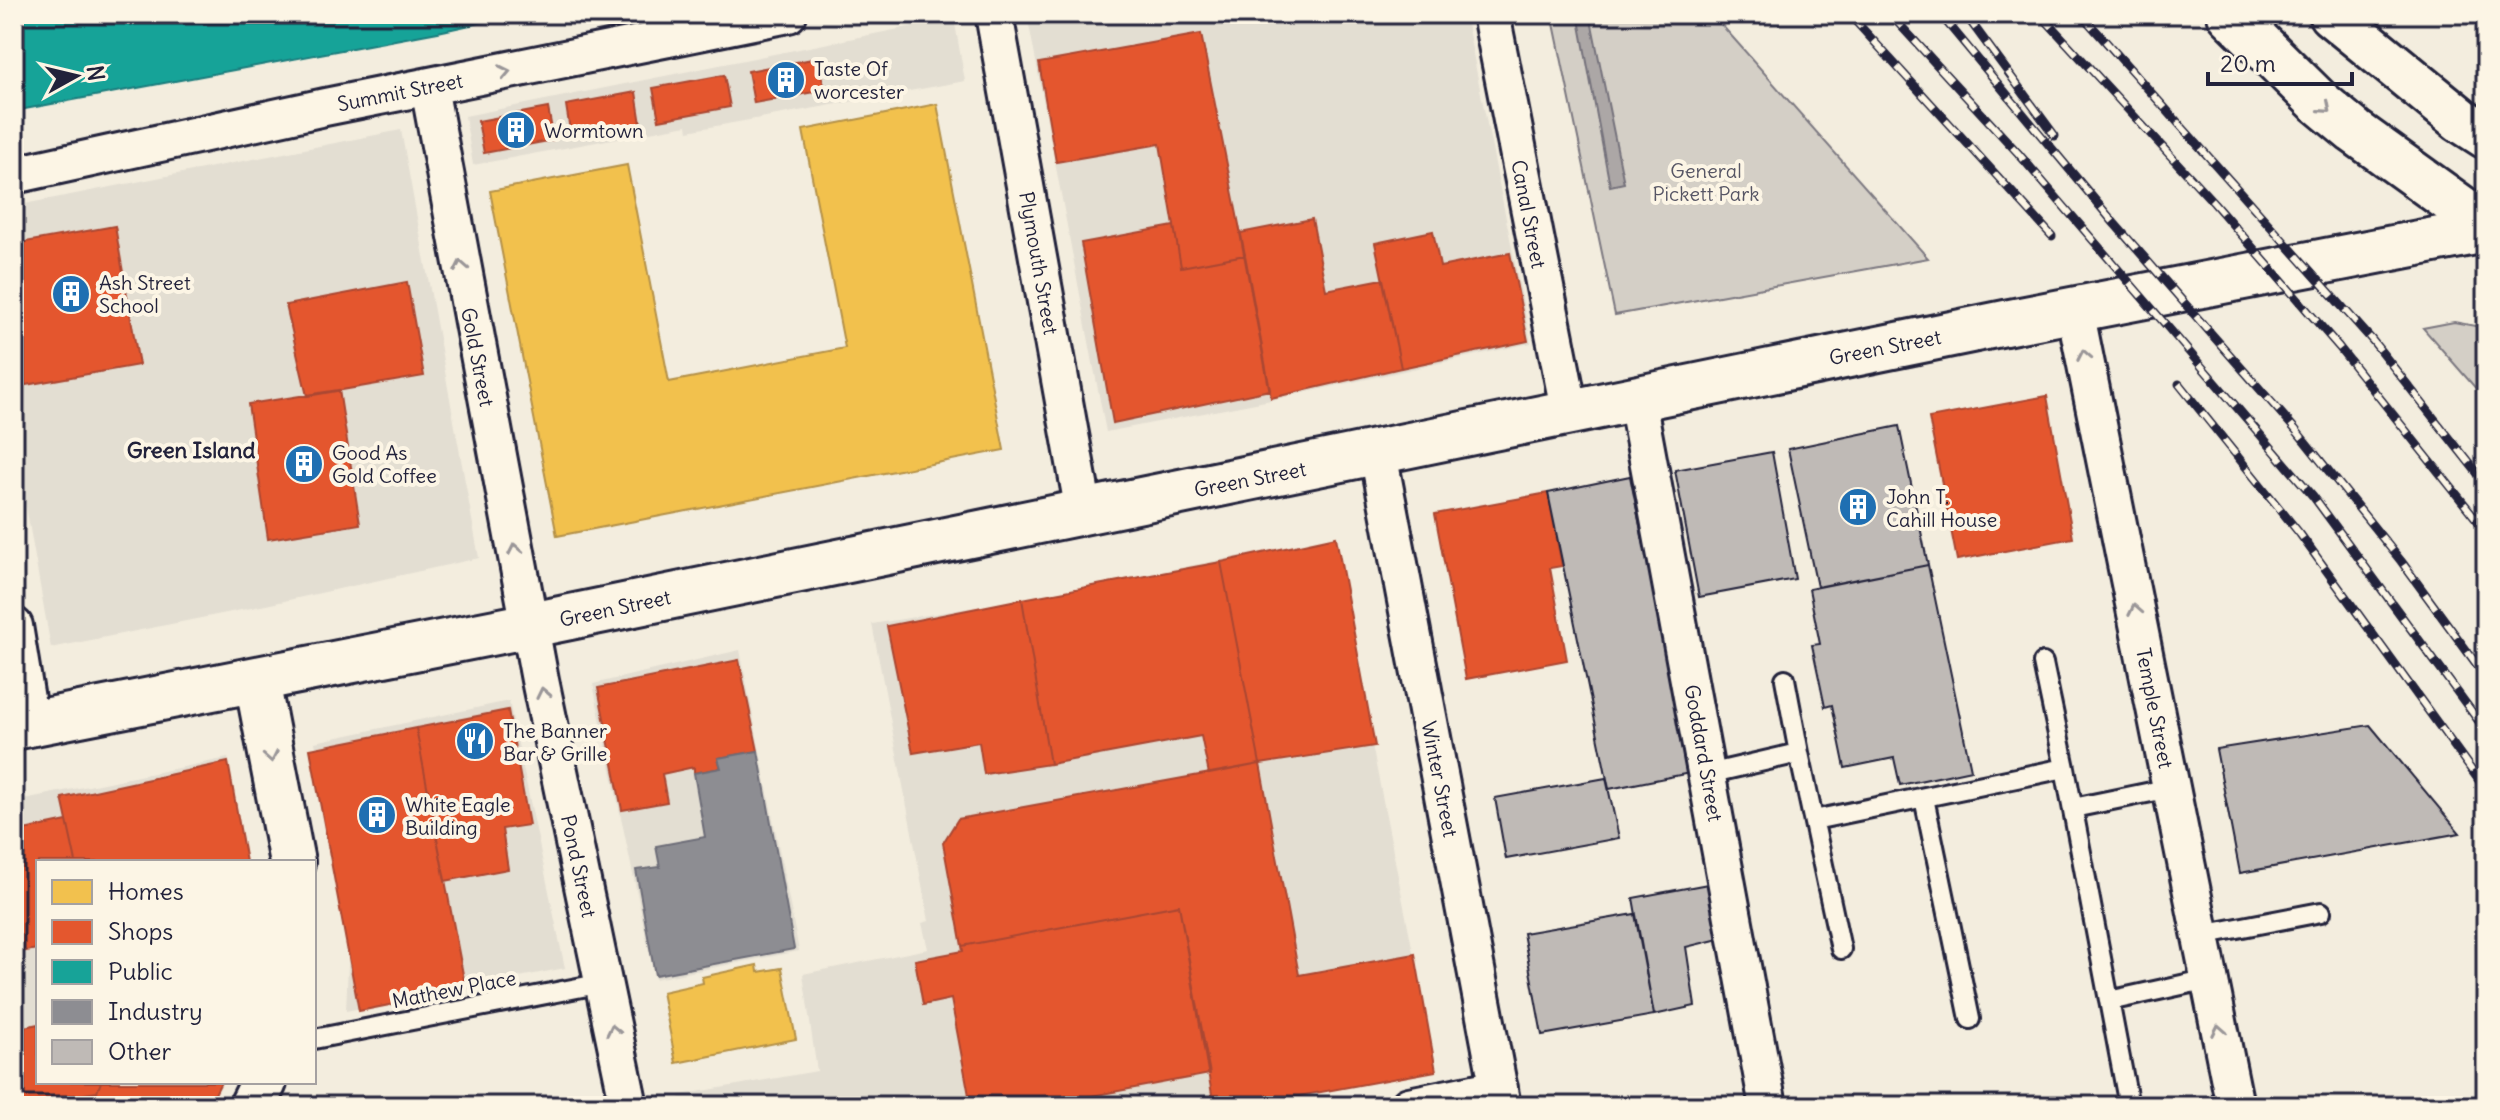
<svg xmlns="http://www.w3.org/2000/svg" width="2500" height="1120" font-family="Delius,sans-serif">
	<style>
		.built { fill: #e3ded2 }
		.green { fill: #d4cfc6; stroke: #7b7880; stroke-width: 2 }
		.water { fill: #aca7a6; stroke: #75727b; stroke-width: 2 }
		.homes { fill: #f2c14e; stroke: #b49148; stroke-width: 2 }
		.shops { fill: #e4572e; stroke: #aa4732; stroke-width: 2 }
		.public { fill: #17a398; stroke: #1a7c7c; stroke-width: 2 }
		.industry { fill: #8d8d92; stroke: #6d6d78; stroke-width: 2 }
		.building { fill: #bfbab6; stroke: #22223b; stroke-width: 2 }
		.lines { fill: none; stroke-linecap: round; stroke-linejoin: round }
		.service-casing { stroke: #22223b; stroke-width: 24 }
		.minor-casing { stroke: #22223b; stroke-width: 42 }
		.tertiary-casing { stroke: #22223b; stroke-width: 50 }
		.secondary-casing { stroke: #22223b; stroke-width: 50 }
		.primary-casing { stroke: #22223b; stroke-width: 50 }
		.service { stroke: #fcf5e5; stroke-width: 18 }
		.minor { stroke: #fcf5e5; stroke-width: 36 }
		.tertiary { stroke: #fcf5e5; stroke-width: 44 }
		.secondary { stroke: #fcf5e5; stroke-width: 44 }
		.primary { stroke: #fcf5e5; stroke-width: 44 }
		.rail-casing { stroke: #22223b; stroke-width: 9 }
		.rail { stroke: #fcf5e5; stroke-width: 6; stroke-dasharray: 18; stroke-linecap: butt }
		.oneway { stroke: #9a9698 }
		.labels { text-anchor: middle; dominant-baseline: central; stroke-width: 8; stroke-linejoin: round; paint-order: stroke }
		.poi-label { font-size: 20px; fill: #22223b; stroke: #fcf5e5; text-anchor: start }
		.street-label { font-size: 20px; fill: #22223b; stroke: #fcf5e5 }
		.park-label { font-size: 20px; fill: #575665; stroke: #fcf5e5 }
		.neighbourhood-label { font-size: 22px; font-weight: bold; fill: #22223b; stroke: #fcf5e5 }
	</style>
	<rect width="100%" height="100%" fill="#f3edde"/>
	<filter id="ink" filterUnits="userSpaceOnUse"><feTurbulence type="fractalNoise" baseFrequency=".0125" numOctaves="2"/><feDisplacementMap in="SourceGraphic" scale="16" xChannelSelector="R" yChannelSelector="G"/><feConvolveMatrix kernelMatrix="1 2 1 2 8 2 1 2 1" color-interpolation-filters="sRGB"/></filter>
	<g filter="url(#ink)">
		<path class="built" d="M1027 14H1465L1531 343 1271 400 1106 432Z
			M954 18 965 81 688 131 687 125 473 165 465 116Z
			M401 130 479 558 266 605 51 648 14 438V206Z
			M1331 538 1436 1068 1244 1106H682L680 1095 817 1071 803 974 928 949 922 923 929 921 872 624 1013 601Z
			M740 650 799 951 655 979 593 684Z
			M509 701 565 968 346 1011 349 941 315 742Z
			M228 758 247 862H38V1082H223L210 1106H14V801Z"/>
		<path class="green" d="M1552 14H1712L1928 258 1615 315Z
			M2454 322 2486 328V400L2423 328Z"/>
		<path class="water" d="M1578 14H1598L1591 20 1624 183 1610 186Z"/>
		<path class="homes" d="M937 104 1004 450 557 536 490 191 627 165 669 382 845 348 803 130Z
			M757 965 758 972 782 968 796 1039 676 1063 662 992 703 983 702 977Z"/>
		<path class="shops" d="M1201 34 1245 255 1181 267 1160 144 1056 162 1039 63Z
			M818 58 825 90 754 103 748 71Z
			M724 75 730 107 659 120 653 88Z
			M636 92 641 124 571 137 566 105Z
			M548 108 554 140 484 153 478 121Z
			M1312 219 1326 290 1383 279 1401 368 1271 398 1240 233Z
			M115 226 139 365 20 386 14 344V244Z
			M1174 226 1181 267 1245 255 1270 390 1113 423 1081 243Z
			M1433 231 1440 267 1510 253 1528 341 1401 368 1375 243Z
			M407 282 424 376 307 396 286 305Z
			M339 390 360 524 268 539 248 404Z
			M2047 396 2073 538 1957 560 1929 418Z
			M1548 493 1562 566 1550 568 1567 660 1466 679 1435 514Z
			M1336 537 1375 746 1260 764 1221 562Z
			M1221 562 1260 764 1209 774 1201 736 1050 764 1022 599Z
			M1022 599 1050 764 984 774 979 742 913 753 887 626Z
			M739 660 758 751 718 758 721 768 694 773V767L662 774 667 802 622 810 598 688Z
			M508 710 529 825 502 829 508 869 445 881 416 728Z
			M416 728 466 990 359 1011 310 749Z
			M228 762 246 862H76L62 798Z
			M1260 764 1299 975 1415 954 1436 1071 1245 1106H1214L1179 905 962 946 943 843 958 819Z
			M67 821 76 862H38V949L14 953V832Z
			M1179 905 1210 1074 1038 1106H971L951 999 923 1005 915 960 963 951 962 946Z
			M38 1024V1082H101L97 1092 14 1105V1029Z
			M101 1082H221L209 1106H14L97 1092Z"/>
		<path class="public" d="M14 14H521L438 32 14 111Z
			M2469 14H2486V35Z"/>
		<path class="industry" d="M758 751 794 949 655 975 636 870 660 867 656 846 705 837 694 773 721 768 718 758Z"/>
		<path class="building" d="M1899 426 1928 565 1817 587 1788 449Z
			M1772 452 1795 579 1699 597 1675 470Z
			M1630 476 1690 773 1609 789 1548 493Z
			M1928 565 1971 770 1900 785 1894 758 1845 768 1832 705 1825 707 1812 645 1820 644 1809 589Z
			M2370 725 2460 833 2240 873 2216 749Z
			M1606 778 1619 838 1506 859 1495 798Z
			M1708 884 1719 939 1686 947 1695 1006 1654 1015 1633 898Z
			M1635 914 1654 1015 1542 1035 1523 933Z"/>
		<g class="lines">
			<defs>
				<path id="service" d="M2043 663 2065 768
					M1785 679 1799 753
					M1708 774 1799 753 1841 949
					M1924 798 1970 1019
					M2073 808 2171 788
					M1814 820 2065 768 2129 1106
					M2201 935 2321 912
					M2109 1001 2209 979
					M314 1039 603 983"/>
				<path id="minor" d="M994 14 1084 512
					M1491 14 1570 414
					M429 87 540 680 629 1106
					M14 175 325 107 788 14
					M2075 310 2235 1106
					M1637 400 1768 1106
					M1378 453 1502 1106
					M14 626 30 724
					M1409 1106 1499 1088"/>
				<path id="tertiary" d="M257 681 292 862
					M252 1106 264 1082"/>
				<path id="secondary" d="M14 727 531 625 2010 322 2486 230"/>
				<path id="primary" d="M2230 14 2318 101 2354 131 2486 226
					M2331 14 2461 120 2486 136"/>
			</defs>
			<use href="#service" class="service-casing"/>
			<use href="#minor" class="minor-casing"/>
			<use href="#tertiary" class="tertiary-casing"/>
			<use href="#secondary" class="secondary-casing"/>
			<use href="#primary" class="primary-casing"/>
			<use href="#service" class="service"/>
			<use href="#minor" class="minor"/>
			<use href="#tertiary" class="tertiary"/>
			<use href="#secondary" class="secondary"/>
			<use href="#primary" class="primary"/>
			<defs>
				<path id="rail" d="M1849 14 2052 236
					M1890 14 2018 153 2313 496 2486 731
					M1940 14 2114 223 2295 429 2401 561 2486 677
					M1965 14 2055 136
					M2040 14 2214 203 2339 347 2486 531
					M2081 14 2372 340 2486 484
					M2179 384 2300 534 2486 790"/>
			</defs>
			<use href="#rail" class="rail-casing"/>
			<use href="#rail" class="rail"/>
		</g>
		<defs><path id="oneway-chevron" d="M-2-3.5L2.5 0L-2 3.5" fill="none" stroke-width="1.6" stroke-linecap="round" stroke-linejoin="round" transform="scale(2)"/></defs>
		<g class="oneway">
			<use href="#oneway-chevron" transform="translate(505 72) rotate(-12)"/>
			<use href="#oneway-chevron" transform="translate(2326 108) rotate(41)"/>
			<use href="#oneway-chevron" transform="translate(461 266) rotate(-101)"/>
			<use href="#oneway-chevron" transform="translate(2084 355) rotate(-101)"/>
			<use href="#oneway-chevron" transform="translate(515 549) rotate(-101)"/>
			<use href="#oneway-chevron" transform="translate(2135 610) rotate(-101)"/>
			<use href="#oneway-chevron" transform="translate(543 693) rotate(-102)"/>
			<use href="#oneway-chevron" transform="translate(271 757) rotate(79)"/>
			<use href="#oneway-chevron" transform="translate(613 1030) rotate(-102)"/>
			<use href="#oneway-chevron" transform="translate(2219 1030) rotate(-101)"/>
		</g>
	</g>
	<defs>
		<symbol id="building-disc" viewBox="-11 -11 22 22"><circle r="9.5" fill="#1f6fb2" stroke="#fcf5e5"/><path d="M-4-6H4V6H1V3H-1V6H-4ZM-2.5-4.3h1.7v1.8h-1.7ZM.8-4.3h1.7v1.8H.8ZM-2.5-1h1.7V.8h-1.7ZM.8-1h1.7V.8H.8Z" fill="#fff"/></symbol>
		<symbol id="restaurant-disc" viewBox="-11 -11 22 22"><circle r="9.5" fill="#1f6fb2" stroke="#fcf5e5"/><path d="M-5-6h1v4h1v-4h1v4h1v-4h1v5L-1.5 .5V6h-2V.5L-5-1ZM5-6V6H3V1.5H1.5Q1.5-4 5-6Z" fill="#fff"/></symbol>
	</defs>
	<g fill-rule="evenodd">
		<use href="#building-disc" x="764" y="58" width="44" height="44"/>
		<use href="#building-disc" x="494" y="108" width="44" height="44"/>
		<use href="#building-disc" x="49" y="272" width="44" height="44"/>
		<use href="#building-disc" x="282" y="442" width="44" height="44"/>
		<use href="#building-disc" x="1836" y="485" width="44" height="44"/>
		<use href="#restaurant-disc" x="453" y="719" width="44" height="44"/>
		<use href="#building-disc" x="355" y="793" width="44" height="44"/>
	</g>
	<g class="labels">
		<g class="poi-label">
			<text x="814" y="68">Taste Of<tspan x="814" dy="23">worcester</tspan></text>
			<text x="544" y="130">Wormtown</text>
			<text x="99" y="282">Ash Street<tspan x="99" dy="23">School</tspan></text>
			<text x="332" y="452">Good As<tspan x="332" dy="23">Gold Coffee</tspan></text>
			<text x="1886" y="496">John T.<tspan x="1886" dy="23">Cahill House</tspan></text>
			<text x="503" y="730">The Banner<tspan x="503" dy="23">Bar &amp; Grille</tspan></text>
			<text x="405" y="804">White Eagle<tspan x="405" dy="23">Building</tspan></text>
		</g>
		<g class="street-label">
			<text transform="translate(400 92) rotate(-11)">Summit Street</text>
			<text transform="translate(1529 214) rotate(79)">Canal Street</text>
			<text transform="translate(1039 263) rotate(80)">Plymouth Street</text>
			<text transform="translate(1885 347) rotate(-11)">Green Street</text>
			<text transform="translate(478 357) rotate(79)">Gold Street</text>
			<text transform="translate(1250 479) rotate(-11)">Green Street</text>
			<text transform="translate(615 608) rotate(-12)">Green Street</text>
			<text transform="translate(2155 708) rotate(79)">Temple Street</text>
			<text transform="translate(1704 753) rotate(80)">Goddard Street</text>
			<text transform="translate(1440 779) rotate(79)">Winter Street</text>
			<text transform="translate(579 866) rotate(78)">Pond Street</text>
			<text transform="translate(454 989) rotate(-11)">Mathew Place</text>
		</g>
		<g class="park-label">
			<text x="1706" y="170">General<tspan x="1706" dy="23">Pickett Park</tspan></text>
		</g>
		<g class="neighbourhood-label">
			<text x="191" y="450">Green Island</text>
		</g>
	</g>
	<rect width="2500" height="1120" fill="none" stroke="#fcf5e5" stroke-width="48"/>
	<rect x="24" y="24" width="2452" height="1072" fill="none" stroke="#22223b" stroke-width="3" filter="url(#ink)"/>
	<rect x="36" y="860" width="280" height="224" fill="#fcf5e5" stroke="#a5a1a1" stroke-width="2"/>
	<rect x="52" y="880" width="40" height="24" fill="#f2c14e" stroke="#a5a1a1" stroke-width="2"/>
	<text x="108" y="900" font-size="24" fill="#22223b">Homes</text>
	<rect x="52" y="920" width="40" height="24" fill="#e4572e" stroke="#a5a1a1" stroke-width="2"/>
	<text x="108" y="940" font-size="24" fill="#22223b">Shops</text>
	<rect x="52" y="960" width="40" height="24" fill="#17a398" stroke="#a5a1a1" stroke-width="2"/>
	<text x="108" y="980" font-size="24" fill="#22223b">Public</text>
	<rect x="52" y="1000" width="40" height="24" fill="#8d8d92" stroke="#a5a1a1" stroke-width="2"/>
	<text x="108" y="1020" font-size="24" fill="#22223b">Industry</text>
	<rect x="52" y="1040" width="40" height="24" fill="#bfbab6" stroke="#a5a1a1" stroke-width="2"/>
	<text x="108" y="1060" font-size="24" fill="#22223b">Other</text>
	<g transform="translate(76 76) rotate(82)" stroke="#fcf5e5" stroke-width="6" paint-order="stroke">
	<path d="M0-6L14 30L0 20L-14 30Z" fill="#22223b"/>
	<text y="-12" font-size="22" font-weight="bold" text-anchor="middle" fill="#22223b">N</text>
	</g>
	<path d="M2208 72v12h144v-12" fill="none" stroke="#22223b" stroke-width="4"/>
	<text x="2220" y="72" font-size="24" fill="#22223b" stroke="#fcf5e5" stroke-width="6" paint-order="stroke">20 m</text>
</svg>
